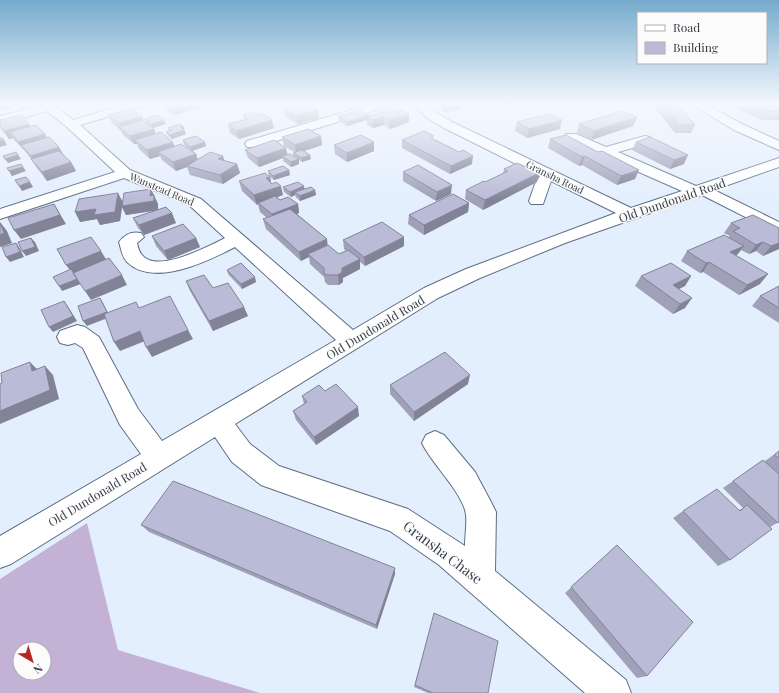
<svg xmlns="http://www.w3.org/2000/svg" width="779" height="693" font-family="'Playfair Display',serif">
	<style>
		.forest { fill: #c4b1d6; fill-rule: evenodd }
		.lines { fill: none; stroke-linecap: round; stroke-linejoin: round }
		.minor-casing { stroke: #5e6d83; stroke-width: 2 }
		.minor { fill: #fff; fill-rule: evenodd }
		.wall { fill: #a0a1b9 }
		.shaded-wall { fill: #828396 }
		.building { fill: #babbd7; stroke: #828396 }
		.labels { text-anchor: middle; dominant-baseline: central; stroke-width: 3; stroke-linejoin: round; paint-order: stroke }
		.far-street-label { font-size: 10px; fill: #363d47; stroke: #fbfbfb }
		.street-label { font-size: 12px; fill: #363d47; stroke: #fbfbfb }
		.near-street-label { font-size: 14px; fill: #363d47; stroke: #fbfbfb }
	</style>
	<rect width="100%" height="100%" fill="#e4effd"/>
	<path class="forest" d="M87 523 118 650 260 693H0V579ZM20 649H44V673H20Z"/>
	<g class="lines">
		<defs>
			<path id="minor" d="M38 103H52L73 120 130 103H150L148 105 80 125 130 170 201 199 353 330 424 288 466 269 616 213 551 181 543 204H531L529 201 535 184 540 176 444 128 427 118 412 103H425L435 112 452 122 631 208 682 191 566 140 565 137 566 134H576L606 147 645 136 650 137 652 140 650 143 618 152 696 186 779 158V167L714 190 779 222V234L702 195 565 243 480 278 438 298 235 424 250 444 279 466 408 509 465 546C465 536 467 525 466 515 464 494 431 463 422 443L426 435 435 431 444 435 475 472 491 502 496 512 495 571 626 680 631 693H585L439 565 390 531 261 485 232 462 215 437 11 564 0 568V536L141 454 120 425 83 348 75 343 68 345 60 343 57 337 60 331 77 325 85 327 99 337 138 409 162 441 336 340 235 247C208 261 154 288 127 262 122 257 121 248 119 242 125 234 132 231 141 233L144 237 137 243C138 247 139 252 142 255 157 274 209 246 225 238L189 205 124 178 0 219V209L115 172 67 127 47 111 0 124V116L40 106Z
				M375 103H394L392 105 257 147H247L245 144 247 141Z
				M689 103H704L742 124 779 141V150L734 130Z"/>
		</defs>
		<use href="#minor" class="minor-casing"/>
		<use href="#minor" class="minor"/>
	</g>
	<path class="wall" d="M163 103H207V106L174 115 165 109Z
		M437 103H461V110L443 112Z
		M651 103H676L695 125 691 133H675Z
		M723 103H769L768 104 779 106V120H762L734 108 736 104 728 105Z
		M284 109 318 110 319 118 298 124 286 117Z
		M398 111 409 114V122L390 129 384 125 373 128 367 125V120L347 126 339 121 338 116H369Z
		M108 115 142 117 143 121 146 123 145 119 166 124 153 128 156 134 175 146 189 149 184 145 183 140 206 146 192 151 196 154 198 160 223 156 224 160 237 164 240 173 223 184 190 175 187 167 176 171 162 160 160 156 150 159 139 149 137 144H134L123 135 120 130 112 123Z
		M243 115H260L274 128 239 139 230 133 228 124 244 120Z
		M637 117 633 126 591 140 577 133 579 124Z
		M0 120 31 127 47 138 59 147 64 156 71 162 76 171 47 181 37 168 31 159 24 150 15 141 13 138 9 139 2 130 0 127Z
		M517 122 560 129 527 138 515 131Z
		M183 126 186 134 172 139 168 136 166 132 169 131 168 128Z
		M321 136 322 145 304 151 311 159 302 162 299 160V164L291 167 283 161V158L259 167 248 158 245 150 294 156 293 153 294 152 284 146 282 137Z
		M434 139 459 152 472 164 450 174 402 148V140Z
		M550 139 635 179 617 185 582 165 579 166 548 148Z
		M374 142V151L347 162 335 154 334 145Z
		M636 142 684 164 670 169 632 150Z
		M504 169 537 182 483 210 465 199 466 190 485 182 503 174Z
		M289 170 290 175 274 180 270 177 271 183 283 195 277 197 280 200 298 204 299 213 297 214 327 239V246L339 254 346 251 344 249 343 240 404 237V246L365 266 360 262V269L343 278V282L339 285H328L325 282 324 277 310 264 309 257 301 261 266 229 263 219 267 218 260 212 258 204 257 205 242 191 239 181 269 176 268 171Z
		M403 172 451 194 436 201 403 181Z
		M304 186V189L315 190 316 195 300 201 296 197 295 195 291 197 284 192 283 187Z
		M151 189 158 204V209L176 223 144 235 138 228 133 218 154 211 126 215 122 207 120 221 100 225 97 219 80 222 118 193 122 201Z
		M469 203 468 212 424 235 408 224 409 215Z
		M731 223 779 249 763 256 756 251 749 254 741 250 736 256 760 284 739 295 703 272 700 273 681 261 687 251 728 237 730 236 724 233Z
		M152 236 196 238 200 247 168 260 156 246Z
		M227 270 256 282 242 289 228 274Z
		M641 276H691L685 286 678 289 685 308 673 314 635 286Z
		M186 281 213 288 248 316 213 331 190 291Z
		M779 286V323L752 306 760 296Z
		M468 384 414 421 390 394V385Z
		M325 391 359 416 316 445 296 420 293 411 304 404 302 396Z
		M779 451V522L770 527 730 560 718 566 673 518 683 511 739 510 743 508 723 488 733 481 765 461Z
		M141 525 395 568V574L377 629 149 532Z
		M617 545 647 676 637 678 565 593Z
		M434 613 488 693H428L414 687Z"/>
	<path class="shaded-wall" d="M0 103H7L10 108 0 111Z
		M87 103H100L88 106Z
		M185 103H207V106L174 115 172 107Z
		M461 103V110L443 112 444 104Z
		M729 103H736V104L728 105Z
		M318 110 319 118 298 124 296 116Z
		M409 114V122L390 129V120Z
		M369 115V118L367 117V120L347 126V122Z
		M142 117 145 125 121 128 118 123Z
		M384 117V125L373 128V120Z
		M637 117 633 126 591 140 594 131Z
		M164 120 166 124 153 128 151 124Z
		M272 120 274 128 239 139 236 131Z
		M562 120 560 129 527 138 529 129Z
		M29 124 34 132H10L13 138 9 139 4 131Z
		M183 126 186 134 172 139 170 135 180 127Z
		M154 129 157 137 135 140 137 144H134L130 136Z
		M45 134 50 142 21 145 24 150 18 142Z
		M321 136 322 145 296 154 295 145Z
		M4 140 7 145 0 147V141Z
		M173 142 176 151 158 152 160 156 150 159 147 150Z
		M205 142 206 146 192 151 190 147Z
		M374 142V151L347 162V153Z
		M59 147 64 156 36 165 31 156Z
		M286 148 288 157 282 156 283 158 259 167 257 158Z
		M196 154 199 163 187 166V167L176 171 173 162Z
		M18 155 21 159 8 163 5 159Z
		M310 155 311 159 302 162V158Z
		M688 155 684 164 670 169 674 160Z
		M223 156 225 164 218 159Z
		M473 156 472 164 450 174 451 166Z
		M585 156 582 165 579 166 582 157Z
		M299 159V164L291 167V162Z
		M71 162 76 171 47 181 42 172Z
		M237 164 240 173 223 184 220 175Z
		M23 167 26 171 12 176 9 171Z
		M289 170 290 175 274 180 273 176Z
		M639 170 635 179 617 185 621 176Z
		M539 173 537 182 483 210 485 200Z
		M270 177 272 186 266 178Z
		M30 182 33 187 22 191 19 186Z
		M452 185 451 194 436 201 437 192Z
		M281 186 283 195 259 204 258 203V204L257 205 254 195Z
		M304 186 305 191 295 192V195L291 197 290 192Z
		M151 189 158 204V210L126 215 122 207 120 221 100 225 97 219 80 222 75 212 118 193 123 203 150 196Z
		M315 190 316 195 300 201V196Z
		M469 203 468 212 424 235V225Z
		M54 204 66 224 21 239 14 230Z
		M298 204 299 213 274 224 272 214Z
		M172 213 176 223 144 235 139 225Z
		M0 222 7 231 12 243 0 247Z
		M404 237V246L365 266 364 257Z
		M31 238 35 242 39 251 26 256 22 251Z
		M196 238 200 247 168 260 164 251Z
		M327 239 328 249 308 254 309 257 301 261 299 252Z
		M763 242 756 251 749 254 756 245Z
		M16 243 19 247 24 257 10 262 6 257Z
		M779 243V249L763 256 771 246Z
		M744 246 737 255 724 262 730 252Z
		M101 251 107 261 73 274 66 265Z
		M360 259V269L343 278V282L339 285 338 275 342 268Z
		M709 262 703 272 700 273 706 263Z
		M768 274 760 284 739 295 747 285Z
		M122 275 127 285 91 300 85 291Z
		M691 276 685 286 667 295 673 285Z
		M255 277 256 282 242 289 241 284Z
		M77 279 81 284 62 291 59 286Z
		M100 298 103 303 110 317 87 326 83 321Z
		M692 298 685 308 673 314 680 304Z
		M64 301 67 305 77 321 53 332 49 327Z
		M244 307 248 316 213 331 209 321Z
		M188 330 193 339 152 357 146 347Z
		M140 331 145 341 120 351 114 342Z
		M30 362 39 371H32Z
		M45 366 53 375 59 399 0 424V411Z
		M470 375 468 384 414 421V412Z
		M358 407 359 416 316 445 314 437Z
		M395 568V574L377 629 376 625Z"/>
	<path class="building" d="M165 103H185L172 107Z
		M303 103H307L318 110 296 116 284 109Z
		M661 103H676L695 125H679Z
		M746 103H766L769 105 779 106V112L767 111Z
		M392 108 398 111 401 110 409 114 390 120 384 117 373 120 367 117Z
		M131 109 142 117 118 123 108 115Z
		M360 110 369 115 347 122 338 116Z
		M622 111 637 117 594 131 579 124Z
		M255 112 260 115 263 114 272 120 236 131 228 124 248 119 243 115Z
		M549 114 562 120 529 129 517 122Z
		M21 115 29 124 4 131 0 126V120Z
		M158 115 164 120 151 124 145 119Z
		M142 120 154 129 130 136 119 127Z
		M180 124 183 126 180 127 184 130 170 135 166 132 172 130 168 128Z
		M36 125 45 134 18 142 10 132Z
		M308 129 321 136 295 145 282 137Z
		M424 131 434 136 431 138 459 152 463 150 473 156 451 166 402 140Z
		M161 132 173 142 147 150 135 140Z
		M361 135 374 142 347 153 334 145Z
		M566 135 598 152 602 151 639 170 621 176 585 156 582 157 550 139Z
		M196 136 205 142 190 147 183 140Z
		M49 137 59 147 31 156 21 145Z
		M650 137 688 155 674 160 636 142Z
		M0 138H2L4 140 0 141Z
		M274 140 286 148 257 158 245 150Z
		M181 144 196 154 173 162 158 152Z
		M302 150 310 155 302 158 293 153Z
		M59 151 71 162 42 172 31 159Z
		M16 152 18 155 5 159 3 156Z
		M210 152 223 156 218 159 237 164 220 175 187 166Z
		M290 154 299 159 291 162 282 156Z
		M517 163 539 173 485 200 466 190 484 181 485 182 508 171 504 169Z
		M21 164 23 167 9 171 7 168Z
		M418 165 452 185 437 192 403 172Z
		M283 166 289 170 273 176 268 171Z
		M265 173 270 177 266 178 272 184 276 182 281 186 254 195 239 181Z
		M26 177 30 182 19 186 15 180Z
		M298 182 304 186 290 192 283 187Z
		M311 187 315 190 300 196 295 192Z
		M151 189 150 196 154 195V201L122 206 124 193Z
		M118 193 115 212 94 215 96 209 75 212 79 199Z
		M453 194 469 203 424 225 409 215Z
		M275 196 280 200 288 197 298 204 272 214 258 203Z
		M54 204 60 215 14 230 8 218Z
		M166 207 172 213 139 225 133 218Z
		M290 209 327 239 299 252 263 219Z
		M753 215 779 228V243L771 246 763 242 756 245 733 231 740 228 731 223Z
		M382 222 404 237 364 257 343 240Z
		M0 223 4 233 0 235Z
		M183 224 196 238 164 251 152 236Z
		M724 235 744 246 730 252 768 274 747 285 709 262 706 263 687 251Z
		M91 237 101 251 66 265 57 249Z
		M31 238 35 247 22 251 18 242Z
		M16 243 20 252 6 257 2 247Z
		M328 245 339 254 348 250 360 259 342 268V272L338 275H327L324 273V268L308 254Z
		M109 258 122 275 85 291 73 273Z
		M241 263 255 277 241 284 227 270Z
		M671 263 691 276 673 285 692 298 680 304 641 276Z
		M71 269 77 279 59 286 53 277Z
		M204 275 213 288 228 283 244 307 209 321 186 281Z
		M779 286V308L760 296Z
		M170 296 188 330 146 347 140 331 114 342 104 314 136 302 139 308Z
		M100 298 107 312 83 321 78 306Z
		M64 301 73 316 49 327 41 310Z
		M445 352 470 375 414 412 390 385Z
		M30 362 32 371 45 366 50 390 0 411V384L2 383 1 373Z
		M336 384 358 407 314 437 293 411 307 402 302 396 319 385 325 391Z
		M779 451V458L774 455Z
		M763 460 779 474V522L778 523 733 481Z
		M173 481 395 568 376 625 141 525Z
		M717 489 740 511 747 505 772 529 730 560 683 511Z
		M617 545 693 622 647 676 571 587Z
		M434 613 498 641 488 693H433L415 685Z"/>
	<linearGradient id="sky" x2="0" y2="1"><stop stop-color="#75aacc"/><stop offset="0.52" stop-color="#f3f8fe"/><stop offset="1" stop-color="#f3f8fe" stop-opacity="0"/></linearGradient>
	<rect width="779" height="200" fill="url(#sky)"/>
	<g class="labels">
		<g class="far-street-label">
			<text transform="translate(555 177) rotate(26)">Gransha Road</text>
			<text transform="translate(162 189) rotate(23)">Wanstead Road</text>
		</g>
		<g class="street-label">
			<text transform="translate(672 200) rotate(-19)">Old Dundonald Road</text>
			<text transform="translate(375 327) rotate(-31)">Old Dundonald Road</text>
			<text transform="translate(97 494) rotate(-31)">Old Dundonald Road</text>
		</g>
		<g class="near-street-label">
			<text transform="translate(443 552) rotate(37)">Gransha Chase</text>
		</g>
	</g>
	<rect x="637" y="12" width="130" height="52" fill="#fbfbfb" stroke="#acafb3"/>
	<rect x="645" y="25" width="20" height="6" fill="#ffffff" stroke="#acafb3"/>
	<text x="673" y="32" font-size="12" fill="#363d47">Road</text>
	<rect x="645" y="42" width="20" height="12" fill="#babbd7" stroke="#acafb3"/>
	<text x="673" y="52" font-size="12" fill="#363d47">Building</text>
	<g transform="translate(32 661) rotate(142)"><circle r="19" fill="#fbfbfb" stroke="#acafb3"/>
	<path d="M0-3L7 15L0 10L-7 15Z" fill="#b52521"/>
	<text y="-6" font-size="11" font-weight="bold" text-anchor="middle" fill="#363d47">N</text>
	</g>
</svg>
